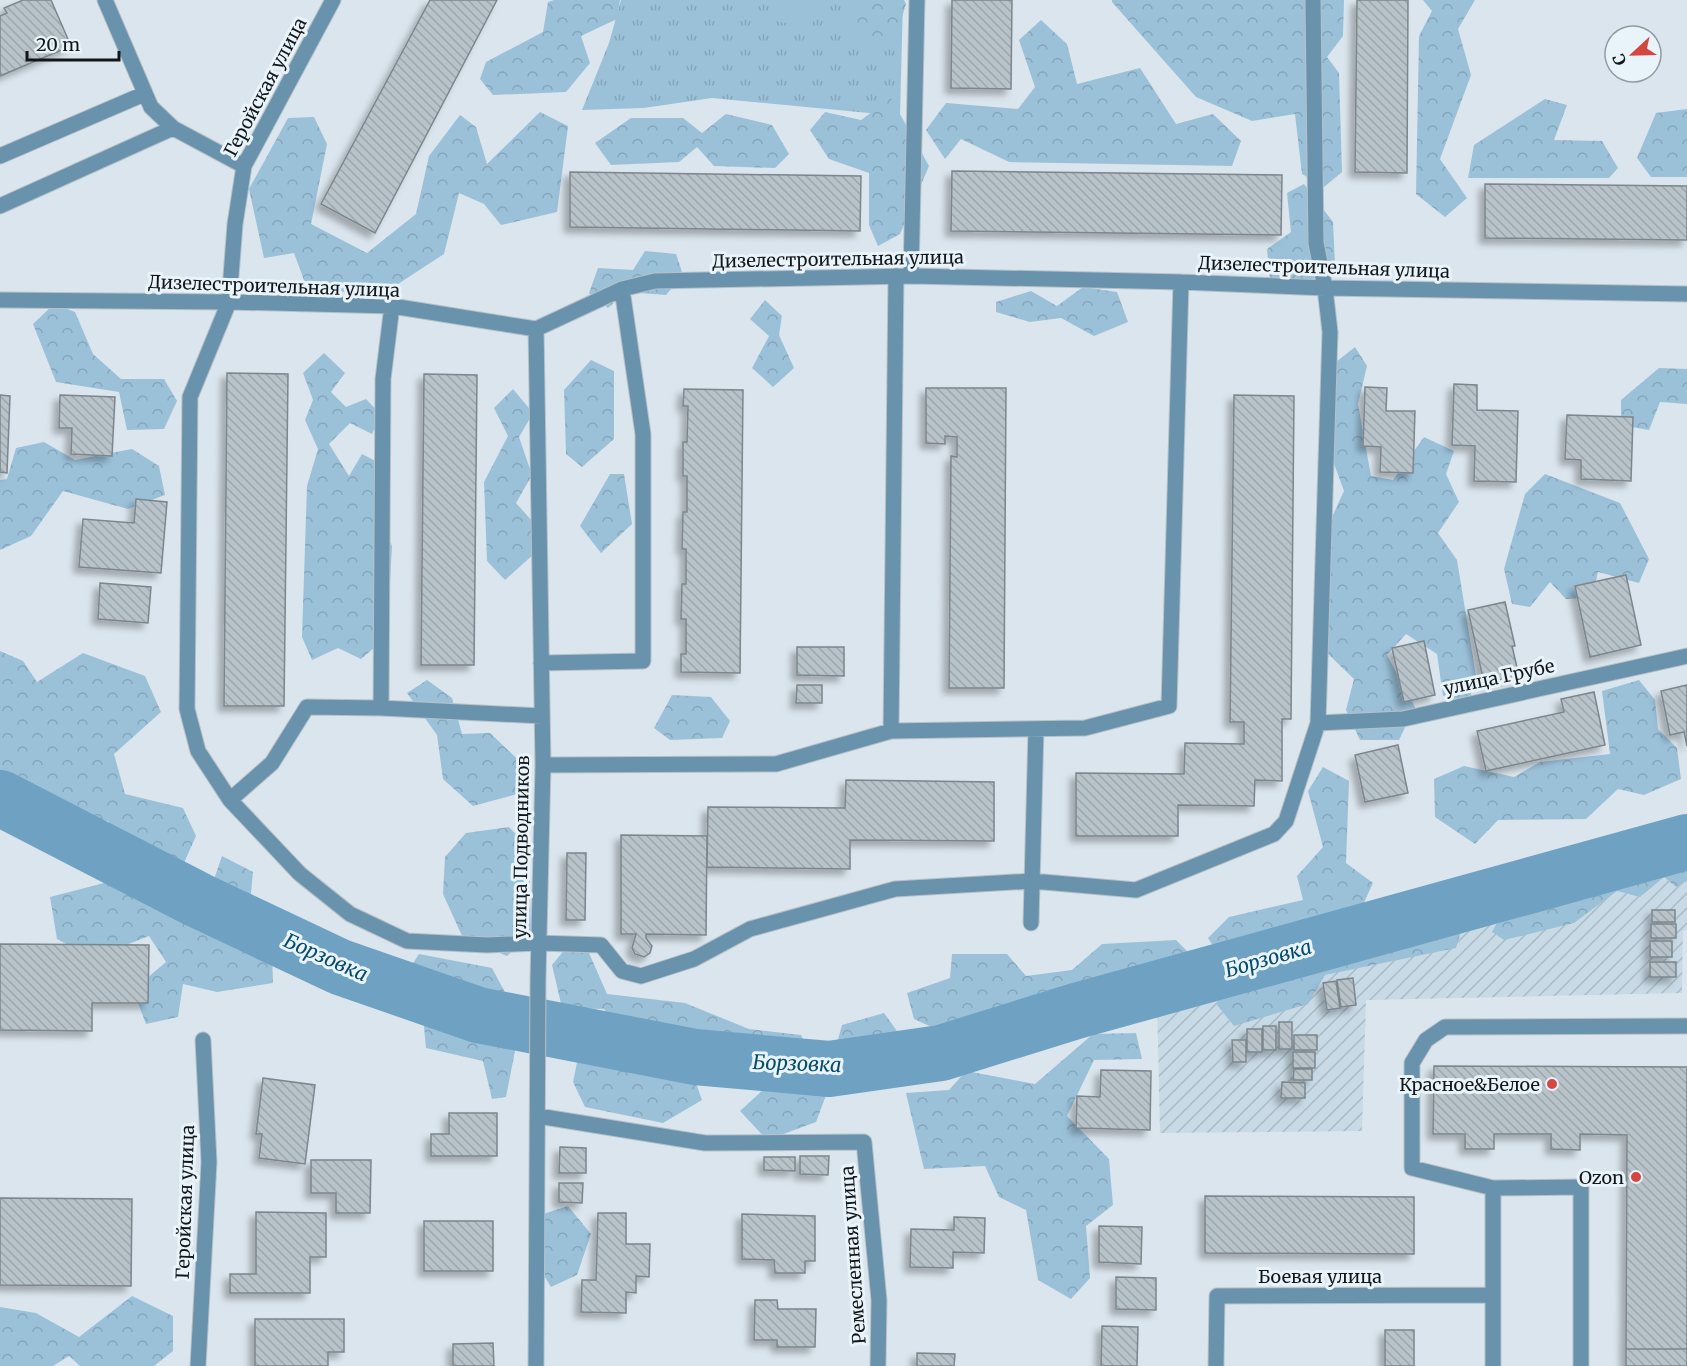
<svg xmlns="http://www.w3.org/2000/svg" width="1687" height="1366" font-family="Merriweather,serif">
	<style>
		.industrial { fill: url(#industrial-furrows) }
		.grass { fill: url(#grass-tufts) }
		.forest { fill: url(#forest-crowns) }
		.pitch { fill: #9bc1d9 }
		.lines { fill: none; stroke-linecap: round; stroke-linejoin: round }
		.river { stroke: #6fa2c2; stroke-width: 56 }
		.building { fill: url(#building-back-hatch); stroke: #7c868c; stroke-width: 1.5; filter: url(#shadow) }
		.minor-casing { stroke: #b7c0c7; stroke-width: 17 }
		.minor { stroke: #6992ac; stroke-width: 15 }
		.poi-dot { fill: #d44640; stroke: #e8f3fa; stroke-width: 2 }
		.labels { text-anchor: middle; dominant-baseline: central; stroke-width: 6; stroke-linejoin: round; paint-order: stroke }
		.street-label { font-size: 18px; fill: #131719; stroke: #e8f3fa }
		.poi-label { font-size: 18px; fill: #131719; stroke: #e8f3fa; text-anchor: end }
		.water-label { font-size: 20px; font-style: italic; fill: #084c6c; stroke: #e8f3fa }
	</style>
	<defs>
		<pattern id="industrial-furrows" width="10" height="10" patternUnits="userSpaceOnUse" patternTransform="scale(1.5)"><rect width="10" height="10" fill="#c8dae6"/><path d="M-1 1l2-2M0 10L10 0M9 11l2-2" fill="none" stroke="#abbac5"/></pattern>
		<pattern id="grass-tufts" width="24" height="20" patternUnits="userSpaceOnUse" patternTransform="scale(1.5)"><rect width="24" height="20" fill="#9bc1d9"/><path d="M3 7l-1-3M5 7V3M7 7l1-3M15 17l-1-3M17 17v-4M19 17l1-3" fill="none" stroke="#85a5ba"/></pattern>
		<pattern id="forest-crowns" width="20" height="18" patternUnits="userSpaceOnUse" patternTransform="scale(1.5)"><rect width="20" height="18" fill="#9bc1d9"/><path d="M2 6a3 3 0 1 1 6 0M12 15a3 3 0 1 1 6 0" fill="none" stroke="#85a5ba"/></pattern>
		<pattern id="building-back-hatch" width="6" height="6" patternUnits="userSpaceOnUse" patternTransform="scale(1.5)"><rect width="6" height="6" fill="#b7c2c9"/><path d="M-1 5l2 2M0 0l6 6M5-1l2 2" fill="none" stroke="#9ca6ac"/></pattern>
		<filter id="shadow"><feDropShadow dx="-5.5" dy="5.5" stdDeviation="3" flood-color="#0004"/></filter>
	</defs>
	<rect width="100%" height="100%" fill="#dbe5ed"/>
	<path class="industrial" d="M1687 858V930L1683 931 1682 993 1366 1000 1362 1131 1160 1133 1157 1000Z"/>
	<path class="grass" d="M621 0H903L900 116 712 98 644 108 582 110 609 43Z"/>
	<path class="forest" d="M554 0H620L617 19 581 36 590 63 566 92 493 95 480 79 486 62 543 32 548 2Z
		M860 0H904L906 4 895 40 864 45 845 19Z
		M1112 0H1344L1343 36 1327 57 1339 73 1342 172 1324 187 1302 174 1295 114 1252 121 1196 97 1112 2Z
		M1423 0H1475L1458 29 1471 75 1440 159 1467 198 1445 217 1416 194 1419 36 1432 11Z
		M1041 20 1067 44 1077 84 1140 68 1176 124 1213 114 1241 141 1232 166 1009 162 961 139 945 159 926 130 946 103 1018 109 1035 87 1019 40Z
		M891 98 929 166 900 234 878 246 869 225V173L829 159 810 130 825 112 861 120Z
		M1545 99 1567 105 1554 140 1602 141 1618 168 1609 178H1468L1474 145Z
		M1687 109V177H1651L1637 158 1656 113Z
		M540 112 568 126 557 212 501 225 484 204 459 193 444 254 375 299 305 283 294 253 264 258 249 189 288 118 314 117 327 144 311 224 367 253 416 214 429 156 460 115 476 127 487 164Z
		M726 114 772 125 789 154 775 168 714 166 697 147 679 162 611 165 595 143 631 118H683L702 133Z
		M1304 184 1333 222 1335 265 1307 283 1270 281 1267 249 1291 232 1287 193Z
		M645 251 676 254 683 275 666 295 626 292 608 308 589 293 598 268 633 270Z
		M1083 287 1117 292 1128 322 1094 336 1061 318 1030 322 996 312V302L1031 291 1057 306Z
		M765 300 782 316 779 335 794 368 773 387 752 368 769 336 750 319Z
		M54 304 75 312 93 354 121 379H164L177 401 164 429 127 430 119 392 56 382 33 324Z
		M1355 347 1367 366 1358 404 1371 476 1393 480 1424 437 1454 451 1446 474 1459 502 1438 533 1457 560 1476 676 1469 702 1443 696 1437 654 1406 634 1387 655 1415 707 1399 740H1360L1346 710 1354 679 1326 652V530L1344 491 1329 450 1336 362Z
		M324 353 345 373 331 392 346 407 366 399 381 415 372 434 350 423 329 444 349 476 362 454 389 468 375 510 392 546 387 637 361 659 338 648 312 660 302 637 307 486 318 449 305 420 313 400 303 373Z
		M591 360 614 371V439L582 467 566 454 564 390Z
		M1659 368 1687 369V404L1660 402 1649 430 1621 425V400Z
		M513 389 533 413 519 437 532 475 516 503 533 522 535 553 505 580 487 561 484 482 508 436 494 408Z
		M44 442 75 460 132 449 159 466 165 495 128 509 63 491 31 536 0 550V480L7 479 16 448Z
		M610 474H624L632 524 601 553 580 526Z
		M1545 474 1620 503 1649 559 1639 583 1598 572 1592 598 1566 599 1550 582 1530 607 1512 604 1504 569 1525 494Z
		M0 651 23 661 37 682 83 653 145 676 161 712 114 754 125 794 183 808 196 836 184 863 130 855 108 821 73 820 62 802 25 804 0 790Z
		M427 680 452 698 462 734 490 733 530 771 517 794 473 806 443 779 437 735 407 693Z
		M1639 680 1655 700 1658 729 1677 748 1681 779 1644 795 1618 789 1586 819 1498 820 1475 844 1435 817 1434 779 1464 766 1514 777 1540 762 1610 754 1602 691Z
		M672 695 711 697 730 721 722 738 670 740 654 728Z
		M1323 767 1349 781 1346 863 1373 883 1355 922 1307 918 1269 948 1221 959 1208 938 1229 917 1303 900 1297 876 1323 847 1308 791Z
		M509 827 529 848 531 934 507 956 463 938 443 894 445 857 466 833Z
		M222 856 253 872 247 933 272 953 273 983 217 992 183 984 178 1017 146 1024 133 990 166 962 149 936 93 958 57 939 50 897 127 877 208 897Z
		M1687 858V881L1676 887 1664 877 1640 897 1617 891 1574 923 1504 940 1492 932 1500 917 1558 903 1596 876 1658 861Z
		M1446 918 1462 928 1456 948 1325 975 1308 1004 1234 1026 1217 1005 1222 977 1289 967 1331 968 1353 945Z
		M1176 940 1191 955 1180 975 1103 982 1082 1002 955 1038 914 1019 907 993 950 978 952 954H1007L1026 976 1072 970 1102 944Z
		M566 948 589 953 607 994 685 1003 749 1029 801 1035 828 1090 816 1122 767 1140 740 1111 778 1076 764 1047 718 1051 673 1029 622 1031 604 1009 562 1008 552 965Z
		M419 954 492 968 507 996 492 1023 515 1051 506 1097 492 1099 483 1061 426 1048 423 1016 399 985Z
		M884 1013 902 1038 893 1075 854 1073 837 1043 842 1025Z
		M1136 1033 1142 1059 1094 1060 1067 1116 1109 1159 1113 1205 1086 1226 1090 1278 1071 1299 1038 1280 1026 1210 999 1197 985 1166 924 1169 906 1093 949 1090 966 1071 1035 1084 1093 1034Z
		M604 1041 692 1072 702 1100 663 1123 585 1107 573 1082 580 1048Z
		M568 1206 591 1234 577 1275 551 1287 540 1269 543 1214Z
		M132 1296 173 1316V1351L154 1366H80L69 1356 53 1366H0V1307L36 1313 79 1337Z"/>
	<path class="pitch" d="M777 0H815L812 27 774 21Z"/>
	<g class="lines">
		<path class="river" d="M0 798 198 900 340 967 478 1015 695 1057 829 1069 941 1053 1076 1011 1687 842"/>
	</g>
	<path class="building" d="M23 0H51L71 46 0 76V16L7 13 4 8Z
		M430 0H497L375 233 321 204Z
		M952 0H1012L1011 89 951 88Z
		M1357 0H1408L1407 173 1355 172Z
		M952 171 1282 175 1281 235 951 231Z
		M570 172 861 176 860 231 570 227Z
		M1485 184 1687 186V240L1485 238Z
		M227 373 288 374 284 706H224Z
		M424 374 477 375 474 665H421Z
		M1454 384 1477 385V410L1518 411 1516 482 1474 481 1475 446 1452 445Z
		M1365 387 1387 388 1386 411H1415L1413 473 1380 472 1381 447 1363 446Z
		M926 388H1006L1004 688H949L951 456 957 457V437L945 436V444L926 443Z
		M684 389 743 390 740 673 681 672V654H686V619H681L682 584H686V549H682L683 512H687V476H683V442H687L688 406H683Z
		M0 395 10 396 7 473 0 472Z
		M60 395 115 397 112 456 71 454 72 428H59Z
		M1234 395 1294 396 1291 719H1282V781L1255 780 1254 806 1178 805V836H1076V773L1184 774 1185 743 1244 744V722H1230Z
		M1567 415 1633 417 1631 481 1581 479V460L1565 459Z
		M136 499 167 502 161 573 79 567 83 519 134 523Z
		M1626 575 1641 645 1590 657 1575 586Z
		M100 583 151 587 148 623 98 619Z
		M1505 602 1515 646H1512L1519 676 1484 683 1468 610Z
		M1424 641 1435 695 1404 702 1392 648Z
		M797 647H844V676L797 675Z
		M797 685H822V703H796Z
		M1687 685V746L1684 732 1670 735 1661 691Z
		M1594 692 1605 745 1486 771 1477 731 1564 712 1561 699Z
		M1398 745 1408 793 1365 802 1355 755Z
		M846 780 994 782V841L850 840V869L707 867 708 807 845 808Z
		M621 835 707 836 706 935 646 934V938L652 946 650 953 644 957 635 954 632 948 636 934H621Z
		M567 853H586L585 920H566Z
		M1652 910H1675V922H1652Z
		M1651 924H1676V938H1651Z
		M1650 941H1672V957H1650Z
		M0 944 149 945 148 1003H92V1031L0 1030Z
		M1650 962H1676V977H1650Z
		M1353 978 1356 1005 1341 1007 1337 980Z
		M1336 981 1340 1008 1327 1010 1323 983Z
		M1279 1022H1292V1049H1279Z
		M1263 1026H1276V1050H1263Z
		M1247 1029H1262V1052H1247Z
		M1294 1035H1317V1050H1294Z
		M1232 1040H1246V1062H1233Z
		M1293 1052H1315V1068H1293Z
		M1434 1066 1687 1067V1349H1626L1627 1135 1580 1134V1150L1551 1149V1134H1494V1149H1465V1134H1433Z
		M1294 1069H1312V1080H1293Z
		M1101 1070 1151 1071 1150 1130 1076 1128 1077 1096 1100 1097Z
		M263 1078 315 1085 305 1164 259 1158 262 1134H256Z
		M1282 1082 1305 1083V1098H1281Z
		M449 1113H497V1156H431V1134H449Z
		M560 1147 586 1148V1173H559Z
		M800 1156H829L828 1175 800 1174Z
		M764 1157H795V1171L764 1170Z
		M311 1160H371L370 1213H336V1193H311Z
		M559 1183H583L582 1203 559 1202Z
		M1205 1196 1414 1197V1254L1205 1253Z
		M0 1198 132 1199 131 1286 0 1285Z
		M256 1212 326 1213V1257H310V1293H230V1274H256Z
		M598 1213H626V1244H650L649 1277 636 1276V1293L626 1292V1313L581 1312 582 1280H596Z
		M742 1214 815 1216V1261H805V1273H775L774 1260 742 1259Z
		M954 1217 985 1218 984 1253 953 1252V1268L910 1267 911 1229 954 1230Z
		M424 1221H493V1271H424Z
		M1099 1226 1142 1227 1141 1264 1099 1262Z
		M1116 1277 1156 1278V1310L1116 1309Z
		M755 1300H777L778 1309H816L815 1347H777V1340H754Z
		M255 1319H344V1352H328V1366H255Z
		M1102 1326 1138 1327 1137 1366H1101Z
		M1385 1330H1414V1366H1385Z
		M493 1343 494 1366H453V1344Z
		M1626 1349H1687V1366H1626Z
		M917 1353 955 1354 954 1366H917Z"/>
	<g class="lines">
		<defs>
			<path id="minor" d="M105 0 151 107 173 128 244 166
				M333 0 244 166 235 224 229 302 190 397 187 709 198 751 230 800 300 874 350 914 407 941 487 945 539 943 601 945 622 971 641 976 694 959 750 929 895 889 1032 881 1136 890 1274 834 1286 821 1318 723 1330 332 1325 288 1316 243 1313 0
				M0 156 144 94
				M0 206 173 128
				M911 276 917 0
				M0 300 229 302 392 306 536 329 622 289 655 281 911 276 1181 282 1325 288 1687 294
				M536 329 543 765 538 979 536 1366
				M541 663 643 661V434L622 289
				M381 708 383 379 392 306
				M1318 723 1403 719 1687 656
				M891 731 896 276
				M543 765 776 764 891 731 1085 728 1169 706 1181 282
				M230 800 272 763 307 707 381 708 542 716
				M1031 923 1036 729
				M538 1116 705 1143 864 1142 879 1300 878 1366
				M1493 1188 1581 1187V1366
				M198 1366 209 1162 203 1040
				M1216 1366 1217 1296 1493 1295
				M1493 1366V1188L1412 1168V1063L1426 1040 1445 1027 1687 1026"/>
		</defs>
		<use href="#minor" class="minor-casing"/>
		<use href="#minor" class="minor"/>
	</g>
	<g class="poi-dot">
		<circle cx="1552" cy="1084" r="6"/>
		<circle cx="1636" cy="1177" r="6"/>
	</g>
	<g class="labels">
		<g class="street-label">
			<text transform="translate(265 87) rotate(-62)">Геройская улица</text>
			<text transform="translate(838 259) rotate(-1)">Дизелестроительная улица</text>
			<text transform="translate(1324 267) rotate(2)">Дизелестроительная улица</text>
			<text transform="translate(274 286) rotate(2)">Дизелестроительная улица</text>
			<text transform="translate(1499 677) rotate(-12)">улица Грубе</text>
			<text transform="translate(521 847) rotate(-89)">улица Подводников</text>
			<text transform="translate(185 1202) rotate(-88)">Геройская улица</text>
			<text transform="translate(853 1255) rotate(-94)">Ремесленная улица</text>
			<text x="1320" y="1276">Боевая улица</text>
		</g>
		<g class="poi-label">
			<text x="1540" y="1084">Красное&amp;Белое</text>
			<text x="1624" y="1177">Ozon</text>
		</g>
		<g class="water-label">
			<text transform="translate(326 957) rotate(24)">Борзовка</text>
			<text transform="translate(1268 958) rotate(-16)">Борзовка</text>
			<text transform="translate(797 1063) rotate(2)">Борзовка</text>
		</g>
	</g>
	<g transform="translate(1633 54) rotate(248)"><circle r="28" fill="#e8f3fa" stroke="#939ba0" stroke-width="1.5"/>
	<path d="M0-4.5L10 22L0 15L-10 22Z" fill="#d44640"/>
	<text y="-9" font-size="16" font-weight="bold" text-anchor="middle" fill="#131719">С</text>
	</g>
	<path d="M27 51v9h92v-9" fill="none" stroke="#131719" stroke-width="3"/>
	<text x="36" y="51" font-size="18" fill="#131719" stroke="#e8f3fa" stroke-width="4.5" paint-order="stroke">20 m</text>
</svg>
